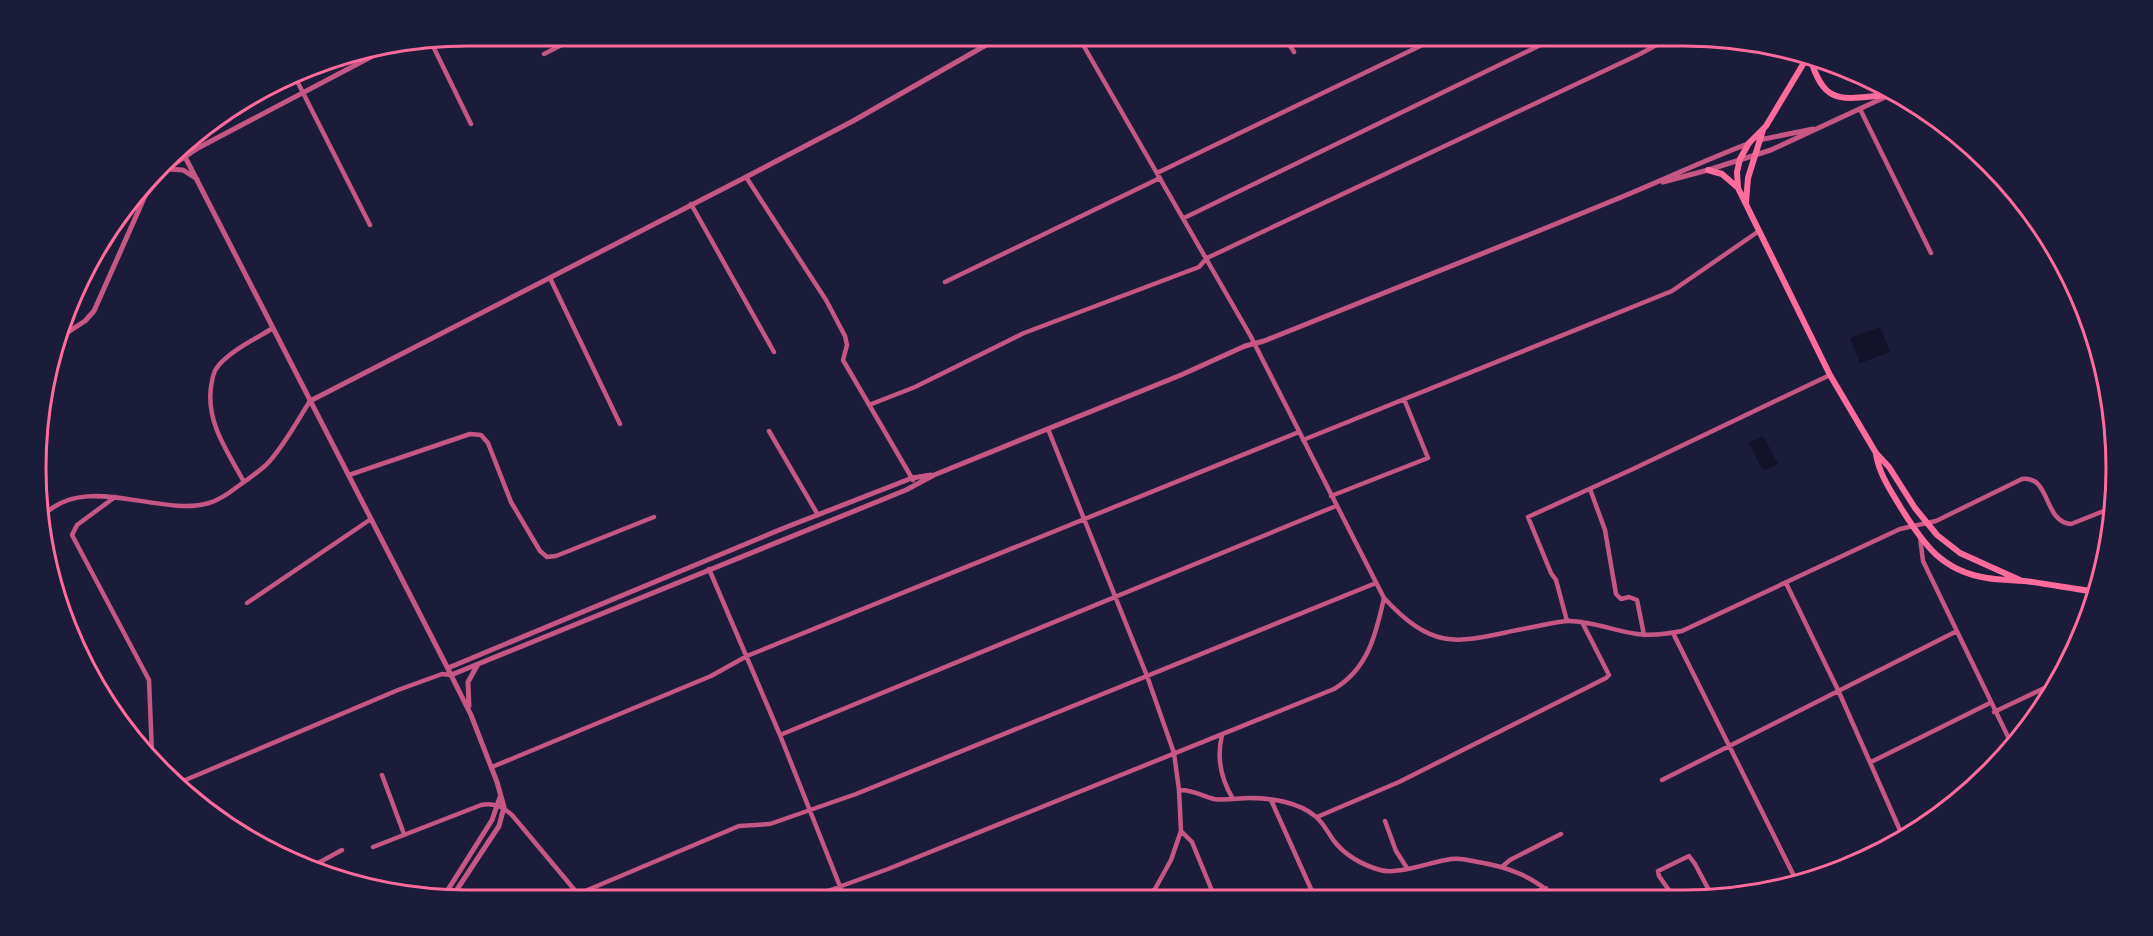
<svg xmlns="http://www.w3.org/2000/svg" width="2153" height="936" font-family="'Golos Text',sans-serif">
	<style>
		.water { fill: #12122b }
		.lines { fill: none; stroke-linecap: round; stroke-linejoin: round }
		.minor { stroke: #c65784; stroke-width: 4.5 }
		.tertiary { stroke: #c65784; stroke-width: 5 }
		.secondary { stroke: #ff6b9d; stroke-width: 6 }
		.rim { fill: none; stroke: #ff6b9d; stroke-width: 3 }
	</style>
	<rect width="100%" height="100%" fill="#1b1b3a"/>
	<path class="water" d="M1880 327 1890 352 1860 363 1850 338Z
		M1763 436 1778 464 1766 470 1762 469 1749 443Z"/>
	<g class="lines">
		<path class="minor" d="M1078 36 1250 335 1384 598C1439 657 1462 640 1533 627 1545 625 1558 621 1569 621 1592 621 1614 631 1637 634 1652 636 1667 634 1682 631L1900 529 1936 521 2022 479C2051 475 2043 522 2071 524L2114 507
			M1284 36 1294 52
			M431 42 471 124
			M544 54 579 36
			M294 75 370 225
			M1860 109 1931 253
			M1157 173 1441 36
			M746 177 826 300 845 336 847 345 843 360 913 480
			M691 204 774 352
			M1184 218 1559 36
			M550 278 620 424
			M945 282 1160 178
			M869 405 915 387 1024 333 1199 267 1207 258 1640 54 1673 36
			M1048 429 1147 676 1174 753 1179 790 1181 831 1171 860 1155 889 1145 898
			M769 431 818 515
			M1303 440 1672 291 1759 231
			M349 475 470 434 481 435 488 443 511 502 540 551 547 557 556 556 654 517
			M244 482C228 452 206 423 211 387 212 381 213 373 216 369 226 353 257 338 273 328
			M1590 489 1605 530 1616 594 1621 599 1629 597 1637 600 1644 635
			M1331 496 1428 458 1404 399
			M115 497 77 525 72 535 149 680 152 754
			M41 518C83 470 160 518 209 503 219 500 228 494 237 487 247 480 257 473 266 465 283 448 297 421 310 401
			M1920 537 1923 561 2012 745
			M709 569 780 735 845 899
			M1786 583 1838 690 1903 837
			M2090 591 2095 602
			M247 603 371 519
			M1567 621 1556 580 1551 573 1528 517 1633 469 1830 375
			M1673 633 1796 880
			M1994 712 2057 682
			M780 735 1336 506
			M1222 735C1216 759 1221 779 1233 799
			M1871 762 1990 703
			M492 767 711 676 747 656 1299 432
			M382 775 404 834
			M1662 780 1957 631
			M176 784 398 690 442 674 451 675
			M1179 790C1192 789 1201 796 1214 799 1226 801 1238 798 1250 798 1271 798 1298 802 1315 816 1323 822 1328 833 1334 841 1345 855 1363 865 1380 870 1397 875 1428 863 1446 860 1457 857 1468 860 1478 862 1508 867 1532 876 1555 897
			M1271 800 1315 898
			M1317 817 1399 782 1606 678 1609 675 1582 622
			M1385 821 1396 851 1407 868
			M1181 831 1192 842 1215 898
			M373 847 481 805C494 802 503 807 512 815L583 900
			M1503 866 1510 860 1561 834
			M309 868 342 850
			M1817 873 1930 819
			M1673 896 1659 876 1658 871 1689 856 1695 864 1712 896
			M1522 897 1546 888
			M806 899 888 869 1334 689C1368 669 1376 634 1384 598
			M568 900 578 894 739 826 770 824 856 794 1376 583"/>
		<path class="tertiary" d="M1759 140 1813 129
			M180 147 444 661 471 715 497 782 504 807 499 826 452 897
			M167 169 183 170 197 179
			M1663 182 1708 170 1771 150 1896 92
			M62 336 85 321 94 311 145 196 167 169 198 148 384 50
			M310 401 746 177 853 121 1002 36
			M448 668 784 528 912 478 931 475
			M451 675 906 490 934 475 1181 375 1245 346 1264 341C1378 295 1493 250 1607 203 1655 184 1702 161 1750 143
			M469 706 468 682 478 664
			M444 896 492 820 500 797"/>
		<path class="secondary" d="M1808 56 1766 126 1749 143 1740 159 1737 172 1738 188 1830 375 1876 453 1889 467 1915 508 1937 535 1960 553 2022 581
			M1810 57C1824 107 1842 99 1887 95
			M1708 170 1722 174 1737 187
			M1746 202 1748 178 1763 130
			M1876 454C1879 474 1891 491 1901 508 1924 545 1942 571 1987 578 1999 580 2012 580 2024 581 2049 584 2073 589 2098 592"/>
	</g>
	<path d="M0 0H2153V936H0ZM468 46H1684A422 422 0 0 1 2106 468V468A422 422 0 0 1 1684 890H468A422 422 0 0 1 46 468V468A422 422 0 0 1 468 46Z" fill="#1b1b3a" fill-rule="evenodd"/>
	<path class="rim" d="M468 46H1684A422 422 0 0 1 2106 468V468A422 422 0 0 1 1684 890H468A422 422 0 0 1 46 468V468A422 422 0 0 1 468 46Z"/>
</svg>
